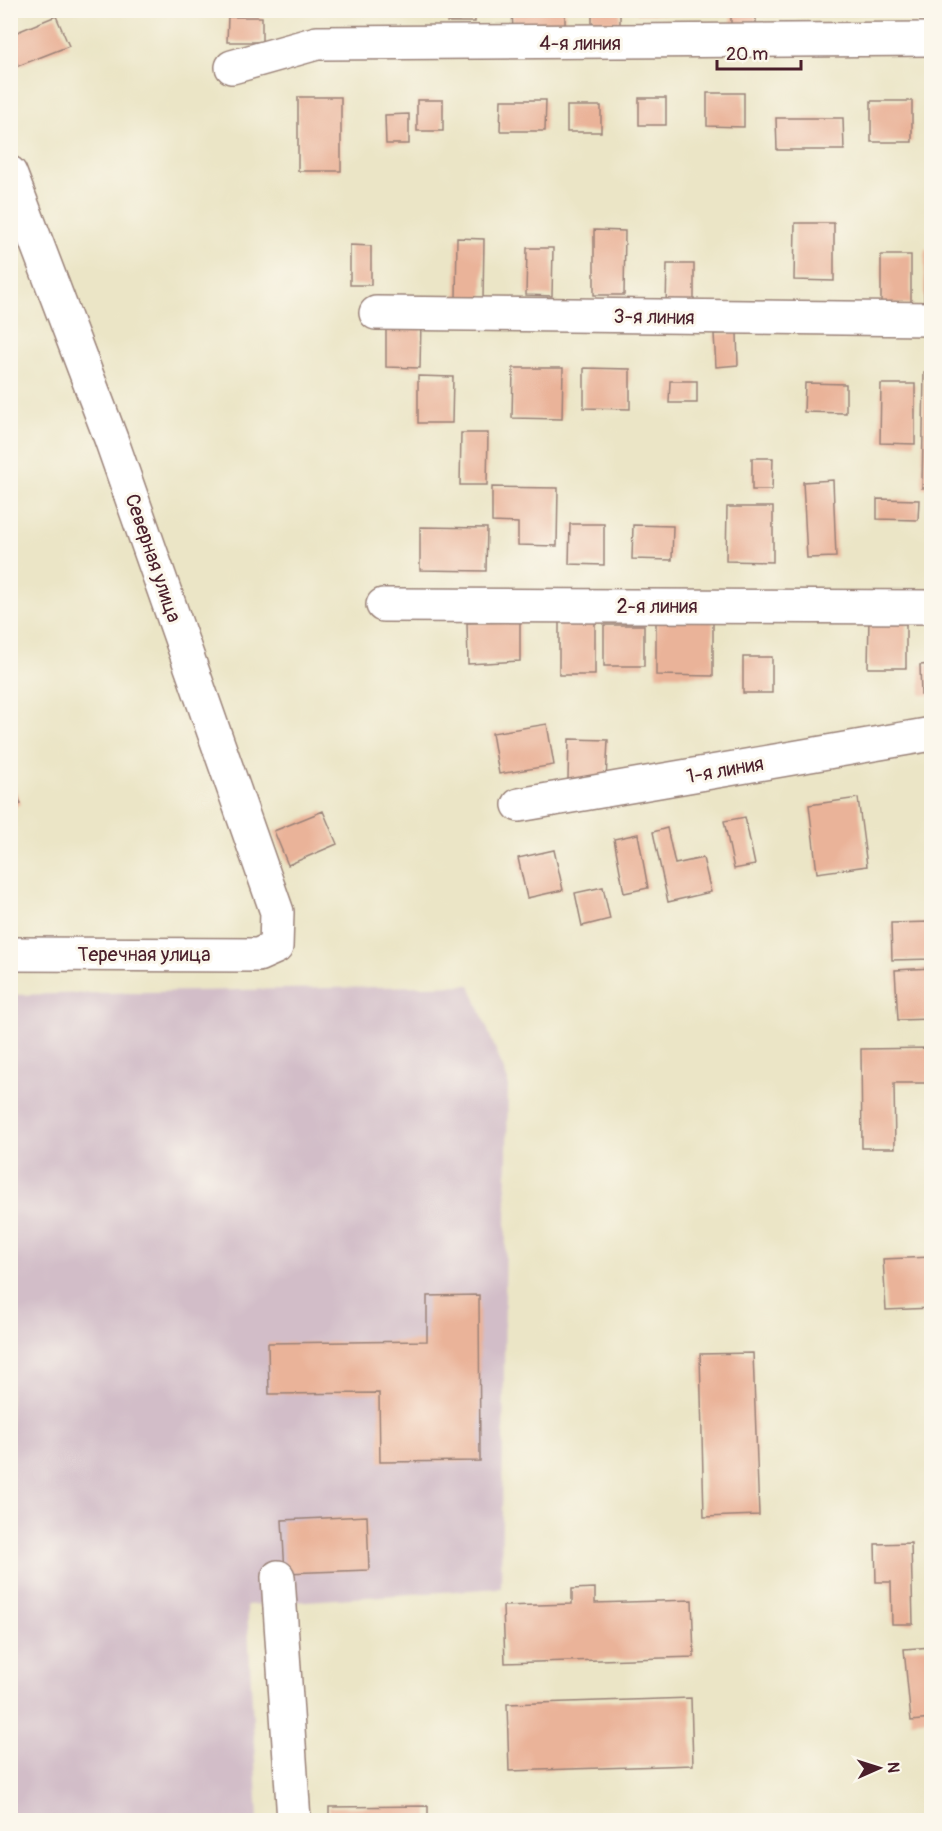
<svg xmlns="http://www.w3.org/2000/svg" width="942" height="1831" font-family="Pangolin,sans-serif">
	<style>
		.industrial { fill: #d2bdc8 }
		.building { fill: #eab399 }
		.lines { fill: none; stroke-linecap: round; stroke-linejoin: round }
		.minor-casing { stroke: #9a8278; stroke-width: 36 }
		.minor { stroke: #fff; stroke-width: 33 }
		.labels { text-anchor: middle; dominant-baseline: central; stroke-width: 6; stroke-linejoin: round; paint-order: stroke }
		.street-label { font-size: 20px; fill: #4a1f2b; stroke: #fbf7ec }
	</style>
	<rect width="100%" height="100%" fill="#fbf7ec"/>
	<filter id="ink" filterUnits="userSpaceOnUse"><feTurbulence type="fractalNoise" baseFrequency=".0167" numOctaves="2"/><feDisplacementMap in="SourceGraphic" scale="12" xChannelSelector="R" yChannelSelector="G"/><feConvolveMatrix kernelMatrix="1 2 1 2 8 2 1 2 1" color-interpolation-filters="sRGB"/></filter>
	<filter id="wash" filterUnits="userSpaceOnUse"><feTurbulence type="fractalNoise" baseFrequency=".008" numOctaves="4" result="noise"/><feDisplacementMap in="SourceGraphic" scale="24" xChannelSelector="R" yChannelSelector="G"/><feGaussianBlur stdDeviation="1.35" result="paint"/><feColorMatrix in="noise" values="0 0 0 0 0 0 0 0 0 0 0 0 0 0 0 0 0 1.4 0 .05"/><feComposite in="paint" operator="in"/></filter>
	<g filter="url(#wash)">
		<rect width="100%" height="100%" fill="#ebe5c6"/>
		<path class="industrial" d="M470 985 508 1081 501 1588 247 1605 258 1820H11L10 995Z"/>
		<g id="blocks">
			<path class="building" d="M447 10H475V22H447Z
				M512 10H565V32H513Z
				M592 10H620V31H592Z
				M637 10H678V14H637Z
				M731 10H756V27H731Z
				M56 16 69 46 18 66 10 46V35Z
				M228 17H262V42H227Z
				M707 93H744V127L707 126Z
				M298 97H341V171H298Z
				M639 98H666V125H639Z
				M417 100H443V131H417Z
				M501 100H546L545 131H500Z
				M871 101H912V142H871Z
				M567 106H601V132H567Z
				M409 114V144H386L385 115Z
				M776 118H843L844 150H777Z
				M795 223H834V281L794 280Z
				M594 230 625 231 624 295H594Z
				M457 238 484 239 483 300 456 299Z
				M350 245 371 246V285H350Z
				M527 248H553L552 296 526 295Z
				M925 249H932V301H924Z
				M881 255H911V304L881 303Z
				M667 264H694V306H666Z
				M386 319 421 320 420 368 386 367Z
				M737 333 738 365 716 367 714 334Z
				M513 368H563L562 419 512 418Z
				M584 368 630 369V409L584 408Z
				M924 373H932V488H922Z
				M418 376 453 377 452 423H418Z
				M670 381H697V403H669Z
				M805 383 846 384V413L804 412Z
				M881 384H915V444L880 443Z
				M461 433H488L487 485H460Z
				M752 458H773L772 490H752Z
				M833 480 836 557 807 558 803 482Z
				M492 487 558 488 557 546 518 545V523L492 522Z
				M877 499 919 500 918 520 877 519Z
				M727 507H773V562L726 561Z
				M570 524H604V565L569 564Z
				M633 525 673 526 672 560 632 559Z
				M420 527 487 528 486 571 420 570Z
				M869 617H906V668H868Z
				M656 619 713 620V676L656 675Z
				M559 621 595 622V675H559Z
				M520 622V661L468 664 467 623Z
				M604 625H644V666H604Z
				M743 657H772V693H743Z
				M932 664V695H921L920 665Z
				M547 724 554 765 499 774 492 733Z
				M569 739 608 740 606 781 568 779Z
				M10 778 21 804 10 808Z
				M858 798 867 866 817 873 809 805Z
				M323 811 337 844 288 865 274 831Z
				M745 817 755 865 734 869 724 821Z
				M667 828 675 864 703 858 711 892 668 902 653 832Z
				M638 834 648 888 624 893 614 839Z
				M554 850 563 890 527 898 518 858Z
				M603 887 610 919 582 926 575 893Z
				M932 922V959L892 960 891 923Z
				M932 968V1019L898 1020 895 970Z
				M932 1048V1083H894L895 1148H862L861 1049Z
				M932 1257V1308L886 1310 883 1259Z
				M479 1295 480 1461 380 1462 379 1393 269 1394 268 1343 427 1341V1296Z
				M753 1353 759 1515 704 1517 700 1354Z
				M927 1485H932V1543H930Z
				M367 1516 369 1570 285 1573 282 1520Z
				M911 1543 913 1624H892L891 1582H876L875 1544Z
				M595 1588V1603L692 1600 694 1657 505 1663 503 1606 572 1604V1589Z
				M932 1647V1719L911 1721 904 1649Z
				M691 1698 693 1765 509 1771 507 1704Z
				M428 1806V1820H329V1807Z"/>
		</g>
	</g>
	<g filter="url(#ink)">
		<use href="#blocks" fill-opacity="0" stroke="#9a8278" stroke-width="1.5"/>
		<g class="lines">
			<defs>
				<path id="minor" d="M232 67 317 43 932 39
					M10 173 111 439 277 912 276 947 258 955 10 954
					M376 313 932 319
					M383 605 932 607
					M519 805 932 734
					M278 1577 294 1820"/>
			</defs>
			<use href="#minor" class="minor-casing"/>
			<use href="#minor" class="minor"/>
		</g>
	</g>
	<g class="labels">
		<g class="street-label">
			<text x="580" y="43">4-я линия</text>
			<text transform="translate(654 317) rotate(1)">3-я линия</text>
			<text transform="translate(153 558) rotate(71)">Северная улица</text>
			<text x="657" y="606">2-я линия</text>
			<text transform="translate(725 770) rotate(-10)">1-я линия</text>
			<text x="144" y="954">Теречная улица</text>
		</g>
	</g>
	<rect width="942" height="1831" fill="none" stroke="#fbf7ec" stroke-width="36"/>
	<g transform="translate(879 1768) rotate(87)" stroke="#fbf7ec" stroke-width="4.5" paint-order="stroke">
	<path d="M0-4.5L10 22L0 15L-10 22Z" fill="#4a1f2b"/>
	<text y="-9" font-size="16" font-weight="bold" text-anchor="middle" fill="#4a1f2b">N</text>
	</g>
	<path d="M717 60v9h84v-9" fill="none" stroke="#4a1f2b" stroke-width="3"/>
	<text x="726" y="60" font-size="18" fill="#4a1f2b" stroke="#fbf7ec" stroke-width="4.5" paint-order="stroke">20 m</text>
</svg>
